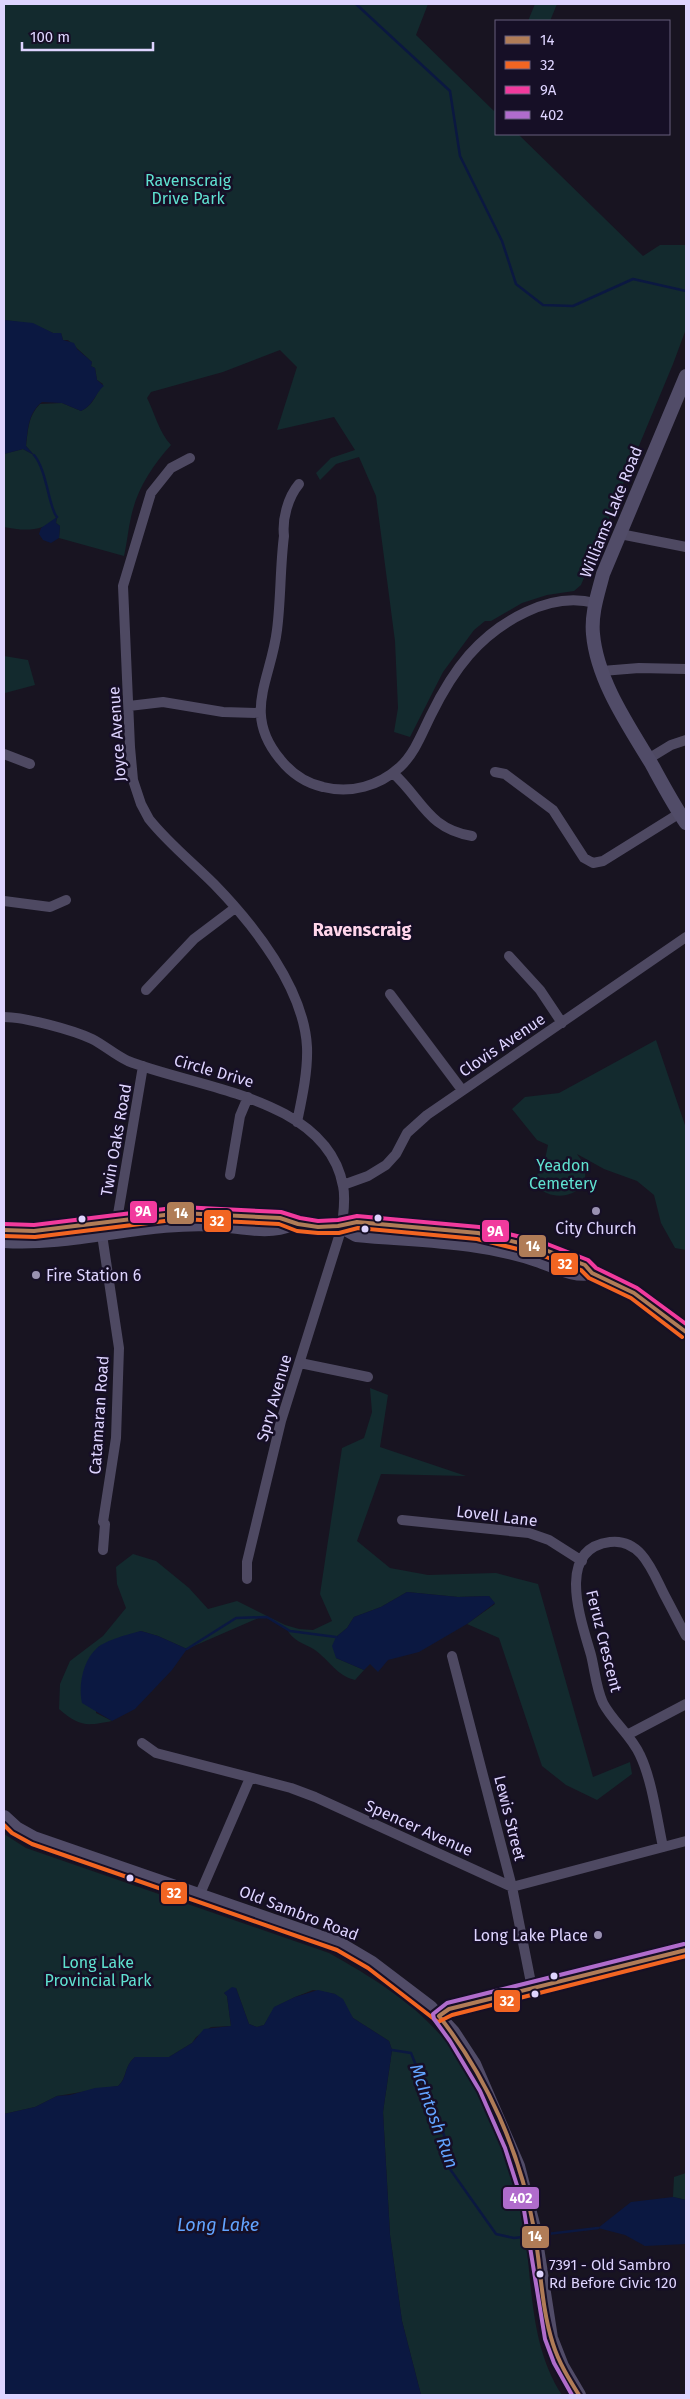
<svg xmlns="http://www.w3.org/2000/svg" width="690" height="2399" font-family="'Fira Sans',sans-serif">
	<style>
		.green { fill: #132a2e }
		.water { fill: #0b1841 }
		.lines { fill: none; stroke-linecap: round; stroke-linejoin: round }
		.stream { stroke: #0b1841; stroke-width: 2.5 }
		.street { stroke: #4e4962; stroke-width: 10 }
		.secondary { stroke: #514c68; stroke-width: 14 }
		.bus-1-casing { stroke: #160f26; stroke-width: 8 }
		.bus-2-casing { stroke: #160f26; stroke-width: 8 }
		.bus-3-casing { stroke: #160f26; stroke-width: 8 }
		.bus-4-casing { stroke: #160f26; stroke-width: 8 }
		.bus-1 { stroke: #b07c57; stroke-width: 4 }
		.bus-2 { stroke: #f26522; stroke-width: 4 }
		.bus-3 { stroke: #f13a9d; stroke-width: 4 }
		.bus-4 { stroke: #b06ccc; stroke-width: 4 }
		.poi-dot { fill: #9991b1; stroke: #160f26; stroke-width: 2 }
		.bus-dot { fill: #ded4ff; stroke: #160f26; stroke-width: 2 }
		.labels { text-anchor: middle; dominant-baseline: central; stroke-width: 5; stroke-linejoin: round; paint-order: stroke }
		.bus-label { font-size: 15px; fill: #ded4ff; stroke: #160f26; text-anchor: start }
		.park-label { font-size: 16px; fill: #5fe1d0; stroke: #160f26 }
		.street-label { font-size: 16px; fill: #ded4ff; stroke: #160f26 }
		.poi-label { font-size: 16px; fill: #ded4ff; stroke: #160f26 }
		.neighbourhood-label { font-size: 18px; font-weight: bold; fill: #ffd6eb; stroke: #160f26 }
		.water-label { font-size: 18px; font-style: italic; fill: #62a4ff; stroke: #160f26 }
		.line-badge { stroke: #160f26; stroke-width: 2 }
		.badge-label { font-size: 14px; text-anchor: middle; font-weight: bold; fill: #fff }
	</style>
	<rect width="100%" height="100%" fill="#181421"/>
	<path class="green" d="M4 4H428L416 35 494 111 496 105V134H518L643 256 660 245H686V329L673 364 581 585 574 591 547 595 522 603 491 621H485L474 630 443 672 410 737 394 732 398 708 395 641 376 496 359 457 336 464 320 480 316 473 331 458 355 450 334 417 277 430 297 367 280 350 223 372 151 392 147 398C155 414 159 432 171 445 152 466 137 489 131 517 128 530 127 543 124 556L59 538 60 526 56 523 57 518C43 532 23 531 4 527V454L23 449 34 455 26 446C28 430 28 416 40 404L62 403 81 411C94 405 95 395 103 384L97 380 95 368 91 366 92 362 68 340H63L61 333H53L33 324 4 320Z
		M535 4H557L550 21H528Z
		M4 656 28 660 35 685 5 693 4 706Z
		M656 1040 686 1128V1250L675 1248 661 1223 654 1195 637 1181 604 1169 577 1154C578 1156 582 1160 583 1163 592 1185 573 1199 553 1195 546 1194 540 1189 535 1186L534 1178 543 1169 548 1145 537 1140 512 1109 525 1097 559 1093Z
		M370 1388 388 1395 380 1447 466 1476 381 1474 357 1541 390 1568 428 1575 496 1573 538 1584 593 1777 630 1762 632 1774 597 1800 566 1785 542 1766 499 1638 467 1624 495 1604 489 1596 458 1597 407 1592 381 1607 354 1617 347 1628 336 1637V1658L364 1670 355 1680C337 1676 329 1660 315 1650 304 1643 292 1641 287 1629L263 1616 187 1649 158 1636 141 1631 98 1647 96 1713 112 1721C86 1726 80 1727 59 1709L60 1684 70 1661 103 1636 126 1608 117 1584 116 1567 133 1554 156 1561 189 1588 208 1609 237 1601 285 1625 299 1629 313 1630 332 1621 320 1594 342 1448 364 1438 372 1412Z
		M4 1834 26 1848 329 1953C379 1981 429 2012 460 2061 474 2083 483 2105 493 2129 505 2155 516 2184 522 2212 533 2273 527 2342 562 2395H421L402 2321 390 2235 383 2112 392 2050 389 2041 353 2018 335 1994 313 1990 295 1997 275 2007 264 2025 257 2027 249 2024 236 1988 224 1993 227 1996 231 2026 211 2027 196 2037 192 2043 169 2057H135C124 2066 127 2079 118 2086L57 2096 35 2107 4 2114Z
		M686 2173V2200L673 2197 674 2177Z"/>
	<path class="water" d="M4 320 33 323 53 333H61L63 340 74 343 77 349 92 362 91 366 95 368 97 380 104 386C95 393 94 405 81 411L62 403 42 402C28 413 28 429 26 446L34 455 23 449 4 454Z
		M57 517 56 523 60 526 59 538 51 543 43 540 39 534 41 528Z
		M407 1592 458 1597 489 1596 495 1603 467 1624 419 1652 388 1660 378 1672 370 1664 364 1670 336 1658 332 1646 336 1637 347 1628 354 1617 381 1607Z
		M141 1631 158 1636 187 1649 172 1670 135 1709 112 1721 82 1703C78 1686 83 1660 97 1648 106 1640 129 1634 141 1631Z
		M232 1987 236 1988 249 2024 257 2027 264 2025 274 2007 295 1997 318 1990 335 1994 343 1999 353 2018 389 2041 392 2050 383 2112 390 2235 402 2321 421 2395H4V2114L35 2107 57 2096 70 2095 95 2088 118 2086C128 2078 123 2067 135 2057H169L192 2043 204 2029 231 2026 227 1996 224 1993Z
		M673 2197 686 2200V2244L645 2246 625 2235 598 2228 631 2202Z"/>
	<g class="lines">
		<path class="stream" d="M356 4 450 91 460 156 502 241 516 284 543 305 573 306 633 279 686 291
			M34 455C47 470 49 509 57 517
			M187 1649 236 1618 267 1617 290 1631 336 1637
			M392 2050 411 2053 444 2135 450 2169 496 2234 514 2238 531 2236
			M539 2235 598 2228"/>
		<path class="street" d="M190 458 171 468 151 493 123 586 130 747 133 780 141 804 149 819C168 843 192 862 214 884 253 924 304 988 307 1047 308 1071 302 1098 297 1122
			M299 484C288 497 282 519 284 536 280 567 281 599 277 630 271 680 242 713 280 759 291 773 305 783 323 787 351 794 379 786 400 767 415 753 422 733 431 715 453 670 479 634 526 612 547 602 572 597 595 603
			M620 534 686 547
			M602 671 639 668 686 669
			M129 706 163 702 223 712 260 713
			M4 754 30 764
			M648 759 671 745 686 740
			M495 772 505 774 553 810 584 858 593 863 603 861 680 813
			M393 773C422 799 428 829 472 836
			M4 901 50 907 66 900
			M509 956 540 990 562 1023
			M146 990 194 939 235 908
			M390 994 462 1090
			M4 1017C25 1017 73 1030 92 1039 104 1045 115 1055 128 1061 195 1088 327 1097 343 1186 346 1199 343 1214 342 1227L281 1421 247 1562V1579
			M230 1175 240 1116 248 1097
			M343 1185 368 1176 386 1165 396 1154 407 1133 427 1115 686 937
			M117 1220 143 1066
			M101 1228 119 1348 116 1438 103 1522 105 1524 103 1550
			M300 1363 368 1377
			M402 1520 529 1533 549 1540 582 1561
			M452 1656 512 1887 532 1988
			M627 1735 686 1704
			M142 1743 156 1753 291 1788 315 1797 512 1887 686 1841
			M663 1847C657 1819 652 1780 640 1755 631 1735 613 1722 603 1703 596 1688 595 1671 591 1655 582 1623 554 1549 610 1542 642 1538 653 1573 665 1596 672 1609 679 1623 686 1636
			M199 1896 250 1778"/>
		<path class="secondary" d="M686 376 603 574C598 594 591 613 593 634 597 680 628 725 651 763 662 783 673 804 686 823
			M342 1227 356 1235C417 1241 478 1240 537 1260 555 1266 573 1277 592 1273
			M4 1230 34 1231 181 1213 280 1218C302 1229 334 1230 357 1222L478 1233 540 1248 585 1265 592 1273 634 1293 686 1332
			M4 1241C76 1246 148 1219 221 1225 244 1227 270 1234 292 1224
			M4 1817 16 1828 34 1838 340 1944 372 1963 430 2007 453 2032 474 2064 518 2166 534 2228 551 2338 562 2366 579 2395
			M439 2016 449 2009 686 1950"/>
		<defs>
			<path id="bus-1" d="M4 1230 34 1231 181 1213 280 1218 298 1224 318 1227 338 1226 357 1222 478 1233 540 1248 585 1265 592 1273 634 1293 686 1332
				M579 2395C569 2379 559 2363 553 2344 541 2307 541 2267 534 2229 520 2152 487 2077 439 2016L449 2009 686 1950"/>
			<path id="bus-2" d="M4 1236 35 1237 181 1219 279 1224 297 1231 318 1233H339L358 1228 477 1239 538 1254 581 1270 589 1278 631 1298 682 1337
				M4 1825 12 1833 32 1844 337 1950 368 1968 438 2022 452 2015 686 1956"/>
			<path id="bus-3" d="M4 1224 34 1225 181 1207 281 1212 300 1218 318 1221 338 1220 357 1216 479 1227 542 1242 588 1260 596 1268 637 1288 686 1324"/>
			<path id="bus-4" d="M572 2395 554 2363 545 2339 523 2204 505 2148 480 2091 450 2041 434 2019 433 2014 447 2003 684 1944"/>
		</defs>
		<use href="#bus-1" class="bus-1-casing"/>
		<use href="#bus-2" class="bus-2-casing"/>
		<use href="#bus-3" class="bus-3-casing"/>
		<use href="#bus-4" class="bus-4-casing"/>
		<use href="#bus-1" class="bus-1"/>
		<use href="#bus-2" class="bus-2"/>
		<use href="#bus-3" class="bus-3"/>
		<use href="#bus-4" class="bus-4"/>
	</g>
	<g class="poi-dot">
		<circle cx="596" cy="1211" r="5"/>
		<circle cx="36" cy="1275" r="5"/>
		<circle cx="598" cy="1935" r="5"/>
	</g>
	<g class="bus-dot">
		<circle cx="378" cy="1218" r="4.5"/>
		<circle cx="82" cy="1219" r="4.5"/>
		<circle cx="365" cy="1229" r="4.5"/>
		<circle cx="130" cy="1878" r="4.5"/>
		<circle cx="554" cy="1976" r="4.5"/>
		<circle cx="535" cy="1994" r="4.5"/>
		<circle cx="540" cy="2274" r="4.5"/>
	</g>
	<g class="labels">
		<g class="bus-label">
			<text x="549" y="2265">7391 - Old Sambro<tspan x="549" dy="18">Rd Before Civic 120</tspan></text>
		</g>
		<g class="park-label">
			<text x="188" y="180">Ravenscraig<tspan x="188" dy="18">Drive Park</tspan></text>
			<text x="563" y="1165">Yeadon<tspan x="563" dy="18">Cemetery</tspan></text>
			<text x="98" y="1962">Long Lake<tspan x="98" dy="18">Provincial Park</tspan></text>
		</g>
		<g class="street-label">
			<text transform="translate(611 512) rotate(-68)">Williams Lake Road</text>
			<text transform="translate(117 734) rotate(-94)">Joyce Avenue</text>
			<text transform="translate(502 1045) rotate(-34)">Clovis Avenue</text>
			<text transform="translate(214 1071) rotate(16)">Circle Drive</text>
			<text transform="translate(116 1140) rotate(-80)">Twin Oaks Road</text>
			<text transform="translate(274 1398) rotate(-74)">Spry Avenue</text>
			<text transform="translate(99 1415) rotate(-86)">Catamaran Road</text>
			<text transform="translate(497 1516) rotate(7)">Lovell Lane</text>
			<text transform="translate(604 1641) rotate(76)">Feruz Crescent</text>
			<text transform="translate(510 1818) rotate(76)">Lewis Street</text>
			<text transform="translate(419 1828) rotate(24)">Spencer Avenue</text>
			<text transform="translate(299 1913) rotate(21)">Old Sambro Road</text>
		</g>
		<g class="poi-label">
			<text x="596" y="1228">City Church</text>
			<text x="46" y="1275" text-anchor="start">Fire Station 6</text>
			<text x="588" y="1935" text-anchor="end">Long Lake Place</text>
		</g>
		<g class="neighbourhood-label">
			<text x="362" y="930">Ravenscraig</text>
		</g>
		<g class="water-label">
			<text transform="translate(434 2116) rotate(70)">McIntosh Run</text>
			<text x="218" y="2225">Long Lake</text>
		</g>
	</g>
	<g class="line-badge">
		<rect x="129" y="1200" width="29" height="24" rx="5" fill="#f13a9d"/>
		<rect x="166" y="1201" width="29" height="24" rx="5" fill="#b07c57"/>
		<rect x="203" y="1209" width="29" height="24" rx="5" fill="#f26522"/>
		<rect x="481" y="1219" width="29" height="24" rx="5" fill="#f13a9d"/>
		<rect x="518" y="1234" width="29" height="24" rx="5" fill="#b07c57"/>
		<rect x="550" y="1252" width="29" height="24" rx="5" fill="#f26522"/>
		<rect x="160" y="1881" width="28" height="24" rx="5" fill="#f26522"/>
		<rect x="493" y="1989" width="28" height="24" rx="5" fill="#f26522"/>
		<rect x="502" y="2186" width="38" height="24" rx="5" fill="#b06ccc"/>
		<rect x="521" y="2225" width="29" height="24" rx="5" fill="#b07c57"/>
	</g>
	<g class="badge-label">
		<text x="143" y="1216">9A</text>
		<text x="181" y="1218">14</text>
		<text x="217" y="1226">32</text>
		<text x="495" y="1236">9A</text>
		<text x="533" y="1251">14</text>
		<text x="565" y="1269">32</text>
		<text x="174" y="1898">32</text>
		<text x="507" y="2006">32</text>
		<text x="521" y="2203">402</text>
		<text x="535" y="2241">14</text>
	</g>
	<rect width="690" height="2399" fill="none" stroke="#ded4ff" stroke-width="10"/>
	<rect x="495" y="20" width="175" height="115" fill="#160f26" stroke="#665e7d"/>
	<rect x="505" y="36" width="25" height="8" fill="#b07c57" stroke="#665e7d"/>
	<text x="540" y="45" font-size="15" fill="#ded4ff">14</text>
	<rect x="505" y="61" width="25" height="8" fill="#f26522" stroke="#665e7d"/>
	<text x="540" y="70" font-size="15" fill="#ded4ff">32</text>
	<rect x="505" y="86" width="25" height="8" fill="#f13a9d" stroke="#665e7d"/>
	<text x="540" y="95" font-size="15" fill="#ded4ff">9A</text>
	<rect x="505" y="111" width="25" height="8" fill="#b06ccc" stroke="#665e7d"/>
	<text x="540" y="120" font-size="15" fill="#ded4ff">402</text>
	<path d="M22 42v8h131v-8" fill="none" stroke="#ded4ff" stroke-width="2.5"/>
	<text x="30" y="42" font-size="15" fill="#ded4ff" stroke="#160f26" stroke-width="4" paint-order="stroke">100 m</text>
</svg>
